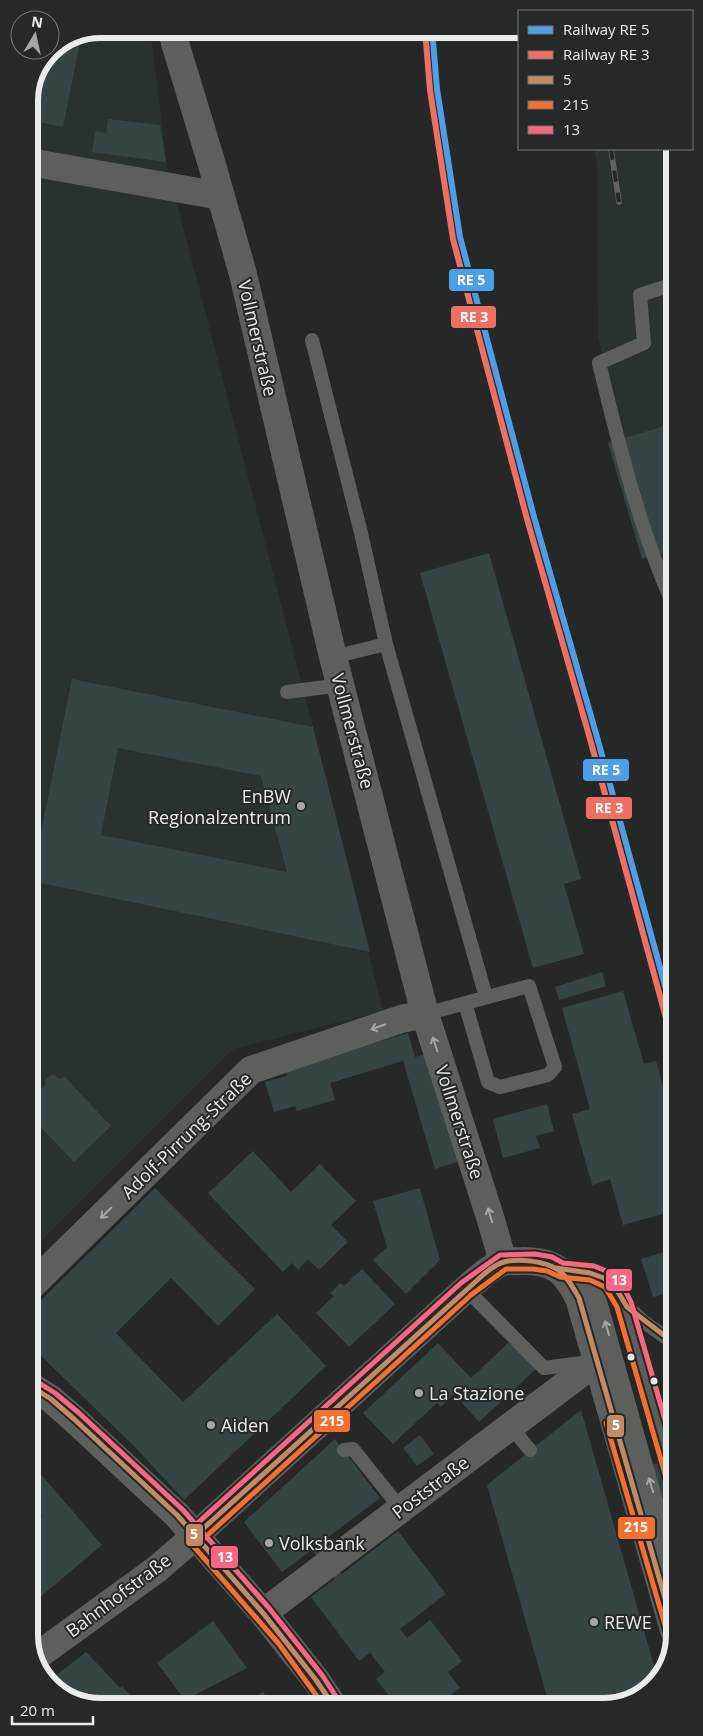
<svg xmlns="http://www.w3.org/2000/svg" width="703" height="1736" font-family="'Open Sans',sans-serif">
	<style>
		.built { fill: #29322f }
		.building { fill: #374444; fill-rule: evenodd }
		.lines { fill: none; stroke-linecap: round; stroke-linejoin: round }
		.lane { stroke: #5c5f5b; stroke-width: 14 }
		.street { stroke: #5c5f5b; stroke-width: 28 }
		.primary { stroke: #5c5f5b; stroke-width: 28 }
		.rail-casing { stroke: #626462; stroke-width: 5.5 }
		.rail { stroke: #252927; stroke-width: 4; stroke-dasharray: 11; stroke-linecap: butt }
		.bus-1-casing { stroke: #252927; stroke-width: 9 }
		.bus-2-casing { stroke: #252927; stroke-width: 9 }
		.bus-3-casing { stroke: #252927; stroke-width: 9 }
		.bus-1 { stroke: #c18c65; stroke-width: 5 }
		.bus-2 { stroke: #f46f30; stroke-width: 5 }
		.bus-3 { stroke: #fa6682; stroke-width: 5 }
		.rail-1-casing { stroke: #252927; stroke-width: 10 }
		.rail-2-casing { stroke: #252927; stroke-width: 10 }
		.rail-1 { stroke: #4d9ee5; stroke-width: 6 }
		.rail-2 { stroke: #ee6f64; stroke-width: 6 }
		.oneway { stroke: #a3a6a3 }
		.poi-dot { fill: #a5a7a6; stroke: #252927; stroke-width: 2 }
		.bus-dot { fill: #eaeceb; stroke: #252927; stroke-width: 2 }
		.labels { text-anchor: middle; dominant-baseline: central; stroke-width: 4; stroke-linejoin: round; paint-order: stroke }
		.street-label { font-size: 18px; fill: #eaeceb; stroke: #252927 }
		.poi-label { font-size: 18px; fill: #eaeceb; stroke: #252927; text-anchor: start }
		.rim { fill: none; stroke: #eaeceb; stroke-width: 6 }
		.line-badge { stroke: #252927; stroke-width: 2 }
		.badge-label { font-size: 14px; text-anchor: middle; font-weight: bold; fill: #fff }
	</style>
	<rect width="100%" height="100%" fill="#262827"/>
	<path class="built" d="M100 29H150L167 165 313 727 383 1011 233 1049 32 1250 29 96 50 49Z
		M594 149H671L672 617 664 593 598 337 597 163Z"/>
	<path class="building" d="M81 37 63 127 29 120V96L50 49Z
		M108 119 160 125 166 162 92 152 95 131 106 133Z
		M671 424 672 551 642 559 608 443Z
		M489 553 581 879 564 884 584 954 533 968 420 573Z
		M72 679 313 727 370 952 31 881ZM118 748 261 776 287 872 101 835Z
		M602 972 606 986 559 1000 555 987Z
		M623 991 644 1064 656 1061 673 1121V1211L623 1225 610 1179 592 1185 572 1114 590 1109 562 1008Z
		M408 1033 415 1057 429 1053 461 1161 435 1169 403 1061 330 1083 335 1100 297 1111 295 1106 274 1112 265 1082 287 1076 285 1069Z
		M52 1074 60 1079 64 1076 111 1126 74 1162 31 1117V1098L45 1085 46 1079Z
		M547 1104 554 1131 536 1136 540 1148 503 1158 493 1119Z
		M253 1151 291 1192 320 1164 356 1201 331 1225 348 1242 319 1270 308 1259 298 1270 292 1263 283 1272 208 1193Z
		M155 1188 255 1289 218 1326 171 1278 116 1333 183 1402 277 1314 326 1366 184 1500 135 1447 32 1347V1309Z
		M420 1188 440 1260 406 1294 373 1260 387 1247 373 1201Z
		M673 1249V1298L671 1292 653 1297 641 1259Z
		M362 1269 395 1304 349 1347 316 1313 334 1296 330 1293 340 1283 344 1286Z
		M511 1340 537 1368 479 1422 462 1403 468 1398 459 1389 441 1407 437 1403 393 1444 363 1413 438 1343 471 1378Z
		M581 1410 658 1680 625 1704H549L487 1485Z
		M420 1435 434 1454 417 1466 403 1448Z
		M335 1439 380 1498 319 1544 342 1574 398 1531 446 1594 400 1629 407 1638 430 1620 462 1661 448 1672 460 1688 437 1705H396L376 1679 385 1672 370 1653 359 1661 311 1597 335 1579 312 1550 282 1572 244 1522Z
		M674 1459V1595L640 1468Z
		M32 1464 102 1545 32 1604V1525L42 1516 32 1504Z
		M213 1621 247 1668 185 1700 157 1663Z
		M86 1652 120 1688 122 1686 141 1707H95L65 1695 50 1680Z
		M263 1692 273 1706H243Z"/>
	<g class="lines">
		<path class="lane" d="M671 285 640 295 644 343 599 363C618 442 639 527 672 602
			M312 340 361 533 386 644
			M333 657 386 644 486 997
			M287 692 341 685
			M425 1014 529 986 555 1067 548 1075 500 1087 488 1082 465 1003
			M561 1270C594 1273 608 1271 624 1304L674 1479
			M592 1273 674 1565
			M466 1289 544 1368 589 1362
			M625 1304 644 1322 674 1343
			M510 1426 530 1450
			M344 1450 353 1449 401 1509"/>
		<path class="street" d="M172 29 175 43 210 158 243 274 333 657 425 1014 491 1220 503 1262
			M29 162 221 196
			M32 1285 251 1070 401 1019 425 1014
			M263 1613 597 1361
			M33 1659 157 1569 195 1536"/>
		<path class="primary" d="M32 1387 51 1399 74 1419 177 1515 263 1613 316 1680 333 1705
			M195 1536 466 1289C474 1282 493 1265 503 1262 509 1260 517 1262 523 1261 555 1261 565 1271 579 1298L674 1630"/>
		<defs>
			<path id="rail" d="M611 149 619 202"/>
		</defs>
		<use href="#rail" class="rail-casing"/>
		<use href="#rail" class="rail"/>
		<defs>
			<path id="bus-1" d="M556 1268 590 1273 604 1278 615 1287 627 1307 674 1343
				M32 1387 51 1399 74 1419 177 1515 263 1613 316 1680 333 1705
				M195 1536 484 1274C490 1269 496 1264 504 1262 518 1258 546 1261 558 1270 568 1277 573 1288 579 1298L674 1630"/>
			<path id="bus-2" d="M606 1423 667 1632
				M189 1541 279 1644 324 1706
				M200 1542 471 1295 506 1269H533L547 1271 560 1277 590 1280 605 1287 617 1307 667 1481"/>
			<path id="bus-3" d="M36 1381 55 1393 79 1413 183 1510 269 1608 322 1675 339 1701
				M190 1530 461 1283 500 1255 535 1254 552 1257 563 1263 594 1266 614 1274 622 1284 631 1302 674 1451"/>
		</defs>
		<use href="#bus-1" class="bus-1-casing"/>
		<use href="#bus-2" class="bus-2-casing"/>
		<use href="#bus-3" class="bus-3-casing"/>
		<use href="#bus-1" class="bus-1"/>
		<use href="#bus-2" class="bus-2"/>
		<use href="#bus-3" class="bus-3"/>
		<defs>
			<path id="rail-1" d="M432 29 437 89 460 237 534 517 597 737 673 1015"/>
			<path id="rail-2" d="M425 30 430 90 453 239 527 519 590 739 666 1018"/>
		</defs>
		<use href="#rail-1" class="rail-1-casing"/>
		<use href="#rail-2" class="rail-2-casing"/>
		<use href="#rail-1" class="rail-1"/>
		<use href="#rail-2" class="rail-2"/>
	</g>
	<defs><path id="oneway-shaft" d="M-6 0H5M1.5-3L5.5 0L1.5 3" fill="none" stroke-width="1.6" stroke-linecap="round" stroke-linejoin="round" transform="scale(1.25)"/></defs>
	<g class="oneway">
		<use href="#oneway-shaft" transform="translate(378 1027) rotate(161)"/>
		<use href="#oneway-shaft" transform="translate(435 1044) rotate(-108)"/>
		<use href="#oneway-shaft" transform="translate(106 1213) rotate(136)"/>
		<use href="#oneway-shaft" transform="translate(490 1215) rotate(-107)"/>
		<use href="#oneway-shaft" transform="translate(607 1328) rotate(-106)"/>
		<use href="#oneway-shaft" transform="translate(651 1485) rotate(-106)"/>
	</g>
	<g class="poi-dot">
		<circle cx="301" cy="806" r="5"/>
		<circle cx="419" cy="1393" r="5"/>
		<circle cx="211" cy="1425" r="5"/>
		<circle cx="269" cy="1543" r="5"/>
		<circle cx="594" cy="1622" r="5"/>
	</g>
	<g class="bus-dot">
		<circle cx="631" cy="1357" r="4.5"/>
		<circle cx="654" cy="1381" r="4.5"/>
	</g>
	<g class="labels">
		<g class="street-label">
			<text transform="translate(258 338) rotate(77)">Vollmerstraße</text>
			<text transform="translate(353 731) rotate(75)">Vollmerstraße</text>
			<text transform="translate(460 1122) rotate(72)">Vollmerstraße</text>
			<text transform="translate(186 1135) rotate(-44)">Adolf-Pirrung-Straße</text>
			<text transform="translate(430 1487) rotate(-37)">Poststraße</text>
			<text transform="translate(118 1595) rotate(-37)">Bahnhofstraße</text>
		</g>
		<g class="poi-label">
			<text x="291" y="796" text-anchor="end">EnBW<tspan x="291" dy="21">Regionalzentrum</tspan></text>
			<text x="429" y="1393">La Stazione</text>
			<text x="221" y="1425">Aiden</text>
			<text x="279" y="1543">Volksbank</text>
			<text x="604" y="1622">REWE</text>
		</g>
	</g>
	<path d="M0 0H703V1736H0ZM101 38H603A63 63 0 0 1 666 101V1635A63 63 0 0 1 603 1698H101A63 63 0 0 1 38 1635V101A63 63 0 0 1 101 38Z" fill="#252927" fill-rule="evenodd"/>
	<path class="rim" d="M101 38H603A63 63 0 0 1 666 101V1635A63 63 0 0 1 603 1698H101A63 63 0 0 1 38 1635V101A63 63 0 0 1 101 38Z"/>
	<g class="line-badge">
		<rect x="448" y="268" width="47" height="24" rx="5" fill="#4d9ee5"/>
		<rect x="450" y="305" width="47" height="24" rx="5" fill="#ee6f64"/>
		<rect x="582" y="758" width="48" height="24" rx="5" fill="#4d9ee5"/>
		<rect x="585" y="796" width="48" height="24" rx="5" fill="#ee6f64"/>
		<rect x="605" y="1268" width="28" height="24" rx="5" fill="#fa6682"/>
		<rect x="313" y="1409" width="38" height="24" rx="5" fill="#f46f30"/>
		<rect x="606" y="1414" width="19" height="24" rx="5" fill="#c18c65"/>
		<rect x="617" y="1516" width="39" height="24" rx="5" fill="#f46f30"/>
		<rect x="185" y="1523" width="19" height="24" rx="5" fill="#c18c65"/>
		<rect x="210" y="1545" width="29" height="24" rx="5" fill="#fa6682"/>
	</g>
	<g class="badge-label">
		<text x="471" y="285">RE 5</text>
		<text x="474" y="322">RE 3</text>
		<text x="606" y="775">RE 5</text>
		<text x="609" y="813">RE 3</text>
		<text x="619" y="1285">13</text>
		<text x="332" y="1426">215</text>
		<text x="616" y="1430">5</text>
		<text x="636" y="1532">215</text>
		<text x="194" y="1539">5</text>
		<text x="225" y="1562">13</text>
	</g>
	<rect x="518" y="10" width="175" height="140" fill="#252927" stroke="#747775"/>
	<rect x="528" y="26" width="25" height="8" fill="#4d9ee5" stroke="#747775"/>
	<text x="563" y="35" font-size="15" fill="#eaeceb">Railway RE 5</text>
	<rect x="528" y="51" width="25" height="8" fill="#ee6f64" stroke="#747775"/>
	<text x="563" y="60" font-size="15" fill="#eaeceb">Railway RE 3</text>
	<rect x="528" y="76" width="25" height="8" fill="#c18c65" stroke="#747775"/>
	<text x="563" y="85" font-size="15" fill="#eaeceb">5</text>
	<rect x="528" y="101" width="25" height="8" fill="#f46f30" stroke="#747775"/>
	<text x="563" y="110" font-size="15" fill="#eaeceb">215</text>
	<rect x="528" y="126" width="25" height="8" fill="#fa6682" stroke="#747775"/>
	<text x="563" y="135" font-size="15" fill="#eaeceb">13</text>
	<g transform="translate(35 35) rotate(9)"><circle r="24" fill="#252927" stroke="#747775"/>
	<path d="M0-4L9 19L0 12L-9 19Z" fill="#a5a7a6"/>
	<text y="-8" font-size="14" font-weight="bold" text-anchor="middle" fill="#eaeceb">N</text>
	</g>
	<path d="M12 1716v8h81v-8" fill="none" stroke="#eaeceb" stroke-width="2.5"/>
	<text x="20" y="1716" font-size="15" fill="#eaeceb" stroke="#252927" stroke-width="4" paint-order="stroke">20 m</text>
</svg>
